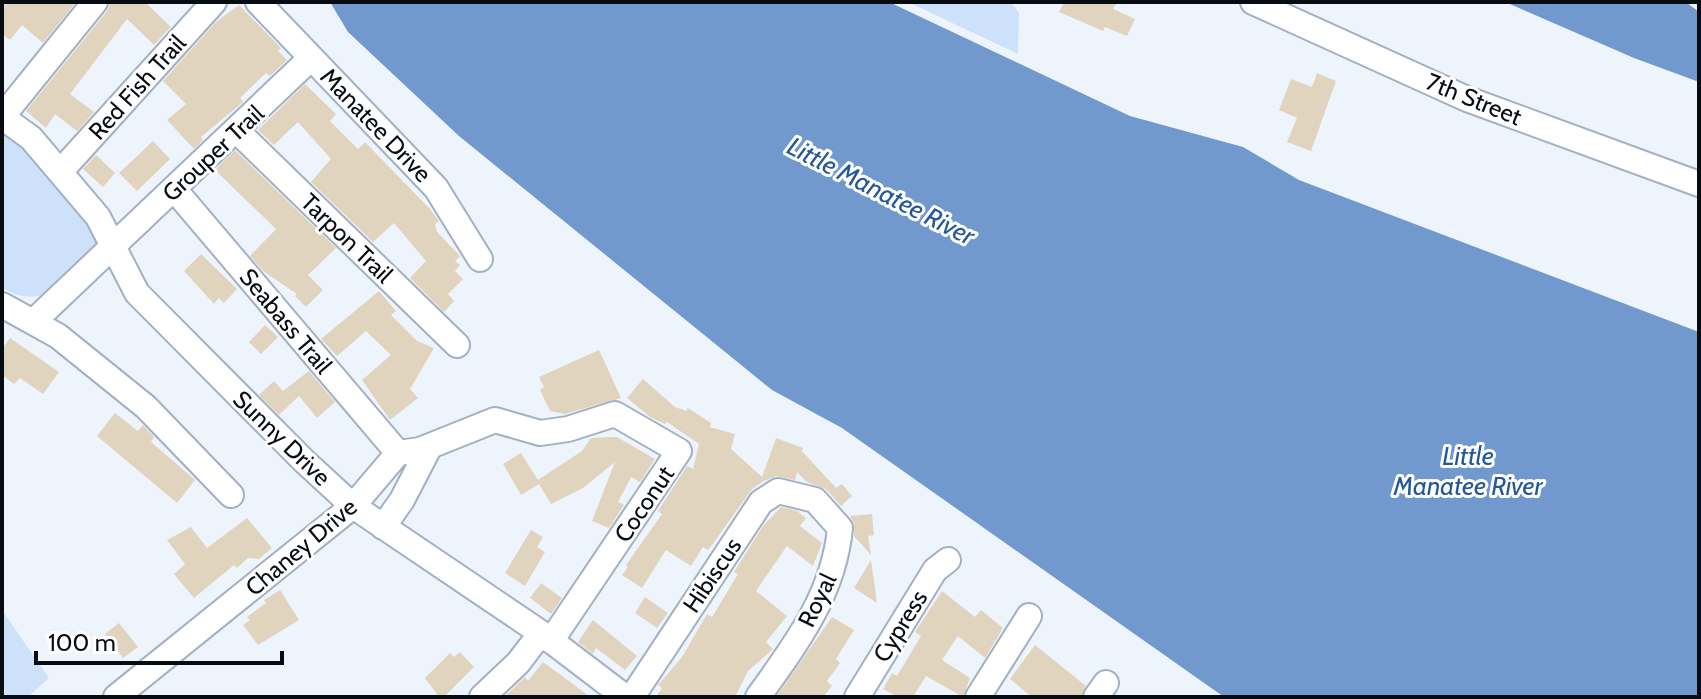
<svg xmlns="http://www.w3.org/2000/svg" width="1701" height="699" font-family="Cabin,sans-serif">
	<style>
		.green { fill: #cee1fb }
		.water { fill: #7299cd }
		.building { fill: #e0d4bf }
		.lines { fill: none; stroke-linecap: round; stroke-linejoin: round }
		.minor-casing { stroke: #a2b0c3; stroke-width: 28 }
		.minor { stroke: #fff; stroke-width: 24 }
		.labels { text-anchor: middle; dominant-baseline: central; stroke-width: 6; stroke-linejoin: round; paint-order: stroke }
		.street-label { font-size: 24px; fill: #070c12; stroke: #fff }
		.water-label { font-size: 26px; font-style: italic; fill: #255899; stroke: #fff }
	</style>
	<rect width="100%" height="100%" fill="#eef4fc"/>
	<path class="green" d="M908 2H1011L1019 13 1018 54Z
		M2 130 17 139 96 233V250C65 279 47 313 2 288Z
		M2 610 49 678 28 697H2Z"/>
	<path class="water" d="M330 2H889L1130 116 1243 147 1299 180 1699 332V697H1224L842 428 772 390 459 136 348 32Z
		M1505 2H1686L1699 12V82L1634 58Z"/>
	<path class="building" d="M2 2H76L43 43 22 25 10 40 2 34Z
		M110 2H145L171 27 154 45 127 19 70 94 94 112 77 131 55 114 46 128 26 111 107 11Z
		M1064 2H1117L1113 9 1135 19 1127 36 1105 27 1103 31 1059 12Z
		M239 5 281 48 278 51 287 60 270 76 266 73 240 98 243 102 201 137 203 140 194 149 167 120 186 104 163 81 216 22Z
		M1317 73 1336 81 1311 151 1287 142 1297 118 1279 110 1291 79 1312 87Z
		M305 84 336 114 330 121 358 149 365 142 429 208 439 221 435 224 437 232 460 256 455 261 460 265 455 271 463 279 448 294 454 301 444 312 410 278 426 261 394 223 373 242 311 182 331 159 298 122 274 145 258 130Z
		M153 141 170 159 137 191 119 173Z
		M235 150 336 248 308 275 323 290 306 307 295 296 297 294 263 271 250 256 276 229 215 170Z
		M96 155 115 173 103 187 83 169Z
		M201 254 237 289 224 303 219 298 214 304 184 271Z
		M379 291 396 311 391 315 417 341 434 348 410 389 418 398 390 420 362 380 391 355 366 331 337 356 321 339Z
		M265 325 278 337 261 354 249 342Z
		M10 338 59 372 43 394 20 378 14 384 2 375V349Z
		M599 350 621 398 565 414 550 411 540 390 544 387 539 377Z
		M309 371 335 402 317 418 299 396 279 415 259 395 274 381 283 391Z
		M643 379 675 407 686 411 688 408 711 423 710 427 735 434 731 449 762 477 776 438 803 448 802 451 836 488 842 484 852 496 841 506 826 489 807 482 797 472 795 480 776 476 764 481 752 489 712 545 708 550 703 547 691 566 666 550 642 588 622 575 628 567 626 565 662 514 658 511 687 466 693 469 699 444 667 422 665 424 650 417 627 398Z
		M115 413 138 431 143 425 154 437 151 442 195 480 177 503 97 436Z
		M609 437H617L655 459 640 482 631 477 618 502 624 505 609 528 592 521 615 462 583 488 551 504 539 484 521 495 503 464 521 453 538 480 582 451 591 438Z
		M781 507 797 511 806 518 800 526 822 543 813 566 787 546 756 591 787 616 766 642 773 649 748 671 735 697H656L662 688 658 685 682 657 707 614 712 617 738 574 734 572 763 526Z
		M872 514 874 535 868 536 871 555 854 536V524L850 516Z
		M247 518 272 548 259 559 248 558 237 568 234 565 194 598 174 574 185 564 167 540 191 527 207 548Z
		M531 530 543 537 537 547 545 552 525 586 505 573Z
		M871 560 877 603 854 588Z
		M541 583 562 598 551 614 530 598Z
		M280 590 299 620 258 645 243 625 250 620 247 617 266 603 264 600Z
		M942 591 975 617 981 610 1003 628 985 658 958 636 942 660 970 678 963 697 926 676 913 697H898L883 689 892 673 897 676 921 636 915 632Z
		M645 597 668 613 657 628 635 613Z
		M832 617 854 630 836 659 840 663 827 681 832 686 823 697H776Z
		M593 620 637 656 625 670 596 648 593 654 578 642Z
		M119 623 138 647 123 658 105 634Z
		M1035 645 1086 686 1081 697H1032L1010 679Z
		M460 652 474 667 444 697H439L425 678 450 653 454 657Z
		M543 662 569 681 590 697H504L525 677 528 681Z"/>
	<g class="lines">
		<defs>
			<path id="minor" d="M258 2 436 188 480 259
				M1253 2 1467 99 1699 184
				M2 117 31 138 98 217 137 293 303 460 353 506 541 633 625 697
				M2 117 95 2
				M237 131 457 345
				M60 172 214 2
				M174 189 398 453
				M2 305 58 336 146 407 231 495
				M33 322 311 58
				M383 527 402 500 430 446
				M116 697 353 506 398 453 420 450 495 420 540 433 568 429 615 414 679 451 551 641
				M482 697 518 663 541 633
				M632 697 761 502 778 491 815 500 840 528C834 594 796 644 758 697
				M857 697 935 570 948 560
				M978 697 1029 616
				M1096 697 1106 683"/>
		</defs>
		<use href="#minor" class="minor-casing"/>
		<use href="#minor" class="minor"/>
	</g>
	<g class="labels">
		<g class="street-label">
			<text transform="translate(137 87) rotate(-48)">Red Fish Trail</text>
			<text transform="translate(1474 99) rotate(22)">7th Street</text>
			<text transform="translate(376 125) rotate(46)">Manatee Drive</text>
			<text transform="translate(213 153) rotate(-43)">Grouper Trail</text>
			<text transform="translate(347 238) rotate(44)">Tarpon Trail</text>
			<text transform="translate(286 321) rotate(50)">Seabass Trail</text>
			<text transform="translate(282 438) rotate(44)">Sunny Drive</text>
			<text transform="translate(644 504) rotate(-56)">Coconut</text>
			<text transform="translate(301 547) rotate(-40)">Chaney Drive</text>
			<text transform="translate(712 575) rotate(-56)">Hibiscus</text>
			<text transform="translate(817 600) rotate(-64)">Royal</text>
			<text transform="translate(900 626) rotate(-58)">Cypress</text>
		</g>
		<g class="water-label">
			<text transform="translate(881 191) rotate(27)">Little Manatee River</text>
			<text x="1468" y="456">Little<tspan x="1468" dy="30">Manatee River</tspan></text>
		</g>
	</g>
	<rect width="1701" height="699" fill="none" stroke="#070c12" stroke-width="8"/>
	<path d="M36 651v12h246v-12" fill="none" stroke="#070c12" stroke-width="4"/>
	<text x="48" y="651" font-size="24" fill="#070c12" stroke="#ffffff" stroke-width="6" paint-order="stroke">100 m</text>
</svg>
